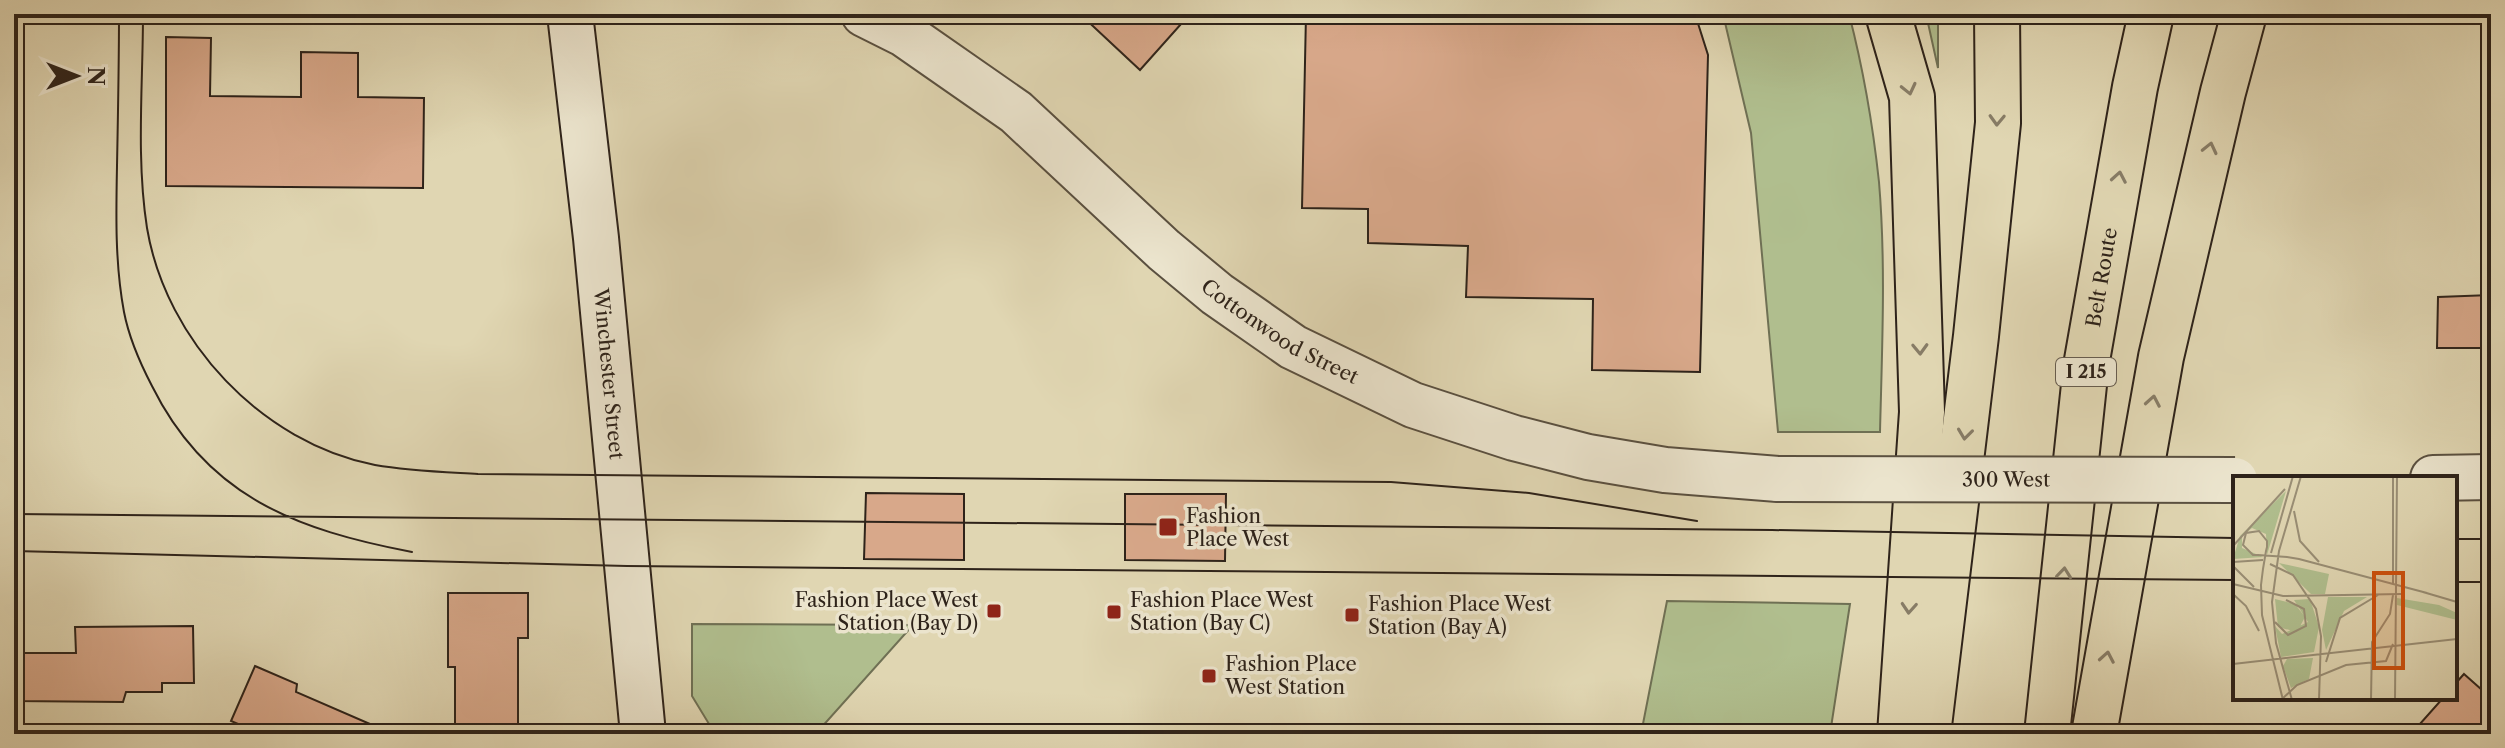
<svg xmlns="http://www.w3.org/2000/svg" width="2505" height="748" font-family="'Libre Caslon Text',serif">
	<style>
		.green { fill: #b0be8e; stroke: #6f7054; stroke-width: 2 }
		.building { fill: #d8a88a; stroke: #2e231a; stroke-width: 2 }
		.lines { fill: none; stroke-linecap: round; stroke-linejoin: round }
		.tertiary-casing { stroke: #5a5040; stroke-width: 48 }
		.secondary-casing { stroke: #2e231a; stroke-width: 48 }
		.motorway-casing { stroke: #2e231a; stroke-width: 48 }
		.tertiary { stroke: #ebe4cd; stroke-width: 44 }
		.secondary { stroke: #ebe4cd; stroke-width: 44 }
		.motorway { stroke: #e0d6b2; stroke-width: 44 }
		.tram { stroke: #2e231a; stroke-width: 2 }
		.tertiary-bridge-casing { stroke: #5a5040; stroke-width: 48; stroke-linecap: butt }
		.tertiary-bridge { stroke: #ebe4cd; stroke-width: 44 }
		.oneway { stroke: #877c66 }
		.poi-dot { fill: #8f2418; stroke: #ebe4cd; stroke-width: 3 }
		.labels { text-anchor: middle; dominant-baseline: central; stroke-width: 7; stroke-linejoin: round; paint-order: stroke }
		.shield { fill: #ebe4cd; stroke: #675d50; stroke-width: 2 }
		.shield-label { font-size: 18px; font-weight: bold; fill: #2e231a }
		.street-label { font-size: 20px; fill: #2e231a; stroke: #ebe4cd }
		.poi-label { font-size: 20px; fill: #2e231a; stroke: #ebe4cd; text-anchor: start }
		.inset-road { fill: none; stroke: #998e75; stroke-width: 2 }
		.view { fill: #cc510e; fill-opacity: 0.15; stroke: #cc510e; stroke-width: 4 }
		.inset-edge { fill: none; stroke: #2e231a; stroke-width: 4 }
	</style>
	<rect width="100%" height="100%" fill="#e0d6b2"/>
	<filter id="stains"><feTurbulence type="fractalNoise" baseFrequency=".0025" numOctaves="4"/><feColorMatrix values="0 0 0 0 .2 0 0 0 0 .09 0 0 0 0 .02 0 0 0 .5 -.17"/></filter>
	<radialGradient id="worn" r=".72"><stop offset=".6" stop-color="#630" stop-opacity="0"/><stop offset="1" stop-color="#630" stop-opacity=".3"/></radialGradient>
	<path class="green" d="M1723 14H1849C1863 68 1873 126 1879 182 1886 265 1882 349 1880 432H1778L1751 133Z
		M1926 14H1938V68Z
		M1667 601 1850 604 1830 734H1641Z
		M692 624 913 625 820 729 746 734 709 724 692 696Z"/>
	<path class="building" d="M1080 14H1190L1140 70Z
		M1306 14H1695L1708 55 1700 372 1592 370 1593 299 1466 297 1468 246 1368 243V209L1302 208Z
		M166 37 211 38 210 96 301 97V52L358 53V97L424 98 423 188 166 186Z
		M2491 295V326H2481V348H2437L2438 297Z
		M866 493 964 494V560L864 559Z
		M1125 494H1226L1225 561 1125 560Z
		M448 593H528V638H518V734H475L474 728H455V667H448Z
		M193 626 194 683H162V692H126L123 702 14 701V653H76L75 627Z
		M255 666 297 684 296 692 393 734H262L231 721Z
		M2464 674 2491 698V734H2411L2443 698H2455V684Z"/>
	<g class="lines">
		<defs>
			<g id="tertiary">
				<path id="s1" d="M864 14 904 34 1016 112 1164 250 1217 294 1293 347 1413 405 1514 438 1588 457 1665 470 1778 479"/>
				<path d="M2433 478 2491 477"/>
			</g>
			<g id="secondary">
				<path id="s2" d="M570 14 596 238 643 734"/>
			</g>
			<g id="motorway">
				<path d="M1888 14 1912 97 1922 412 1900 734"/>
				<path d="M1928 734 1976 336 1998 123 1997 14"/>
				<path id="s3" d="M2047 734 2086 366 2135 87 2151 14"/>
				<path d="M2094 734 2161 357 2223 92 2244 14"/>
			</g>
		</defs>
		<use href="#tertiary" class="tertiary-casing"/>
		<use href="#secondary" class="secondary-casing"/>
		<use href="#motorway" class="motorway-casing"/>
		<use href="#tertiary" class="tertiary"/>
		<use href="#secondary" class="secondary"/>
		<use href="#motorway" class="motorway"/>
		<path class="tram" d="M119 14C119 65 118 115 117 166 116 215 115 264 124 312 129 338 140 363 152 386 207 497 297 530 412 552
			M143 14C143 84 136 158 147 228 166 341 262 443 375 465 409 471 444 472 478 474L1391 482 1529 493 1697 521
			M14 514 1772 530 2235 538
			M2455 539H2491
			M14 551 627 566 2235 580
			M2455 582H2491"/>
		<defs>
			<g id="tertiary-bridge">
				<path id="s4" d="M1778 479 2235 480"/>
			</g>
		</defs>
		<use href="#tertiary-bridge" class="tertiary-bridge-casing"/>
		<use href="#tertiary-bridge" class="tertiary-bridge"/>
	</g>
	<defs><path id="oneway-chevron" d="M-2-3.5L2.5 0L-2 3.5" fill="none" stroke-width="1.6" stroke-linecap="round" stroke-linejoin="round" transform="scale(2)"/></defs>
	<g class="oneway">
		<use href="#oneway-chevron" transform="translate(1909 89) rotate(77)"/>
		<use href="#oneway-chevron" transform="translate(1997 120) rotate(92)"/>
		<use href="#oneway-chevron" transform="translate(2210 148) rotate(-77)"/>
		<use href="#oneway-chevron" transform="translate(2119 177) rotate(-80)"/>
		<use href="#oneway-chevron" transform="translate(1920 349) rotate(88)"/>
		<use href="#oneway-chevron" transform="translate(2153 401) rotate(-80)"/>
		<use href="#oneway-chevron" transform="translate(1965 434) rotate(97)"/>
		<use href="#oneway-chevron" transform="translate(2064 573) rotate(-84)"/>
		<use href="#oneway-chevron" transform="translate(1909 608) rotate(94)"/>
		<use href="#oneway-chevron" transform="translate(2107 657) rotate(-80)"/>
	</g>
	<g class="poi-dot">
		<rect x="1158" y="517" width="20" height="20" rx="4"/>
		<rect x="986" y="603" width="16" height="16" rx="4"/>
		<rect x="1106" y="604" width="16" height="16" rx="4"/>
		<rect x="1344" y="607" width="16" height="16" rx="4"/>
		<rect x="1201" y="668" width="16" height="16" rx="4"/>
	</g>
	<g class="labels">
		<rect class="shield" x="2056" y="358" width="60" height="28" rx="6"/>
		<g class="shield-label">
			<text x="2086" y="372">I 215</text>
		</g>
		<g class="street-label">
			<text stroke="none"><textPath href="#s3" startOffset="460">Belt Route</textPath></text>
			<text stroke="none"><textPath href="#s1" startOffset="526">Cottonwood Street</textPath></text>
			<text stroke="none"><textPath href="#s2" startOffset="362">Winchester Street</textPath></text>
			<text stroke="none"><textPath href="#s4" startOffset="228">300 West</textPath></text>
		</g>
		<g class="poi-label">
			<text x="1186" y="516">Fashion<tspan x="1186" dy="23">Place West</tspan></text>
			<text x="978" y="600" text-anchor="end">Fashion Place West<tspan x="978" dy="23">Station (Bay D)</tspan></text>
			<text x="1130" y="600">Fashion Place West<tspan x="1130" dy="23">Station (Bay C)</tspan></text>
			<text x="1368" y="604">Fashion Place West<tspan x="1368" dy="23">Station (Bay A)</tspan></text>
			<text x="1225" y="664">Fashion Place<tspan x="1225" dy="23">West Station</tspan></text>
		</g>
	</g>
	<g transform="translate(2233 476)">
		<rect width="224" height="224" fill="#e0d6b2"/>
		<path d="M53 15 34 79 33 58 19 52 9 60V72L30 81 0 83 7 60ZM46 87 96 98 92 118H78ZM95 121H134L111 135 93 174 89 154ZM164 122 206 129 224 137V144L164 129ZM42 123 62 128 72 141 64 156 45 151ZM77 123 86 151 81 176 48 181 42 150 49 158 75 146 61 124ZM80 182 76 203 58 212 50 190 54 183Z" fill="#b0be8e"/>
		<path class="inset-road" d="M61 35 67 65 86 86M0 70 52 13M38 77 60 0M0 86 30 84M37 88 60 99 83 133 88 160 86 224M0 90 21 111M0 108 50 120 168 118M160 109V0M190 116 224 126M0 118 13 130 26 155M42 146 55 159 73 150 71 133 53 124M93 186 107 142 145 119M0 188 224 163M48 224 64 209 113 189 153 185 160 168M50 224 29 139 28 109 30 93 33 75 34 71V65L26 55 13 57 10 69 20 79H25L54 81 66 83 194 117M59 224 43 167 39 126 46 75 68 0M138 224 139 166 157 138 160 119M162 224 164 0"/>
		<path class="view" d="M141 97H170V192H141Z"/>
		<rect width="224" height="224" class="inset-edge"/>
	</g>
	<rect width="2505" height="748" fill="none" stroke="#e0d6b2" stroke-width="48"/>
	<rect x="16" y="16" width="2473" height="716" fill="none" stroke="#2e231a" stroke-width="4"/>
	<rect x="24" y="24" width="2457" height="700" fill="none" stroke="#2e231a" stroke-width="2"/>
	<g transform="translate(76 76) rotate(90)" stroke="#ebe4cd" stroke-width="6" paint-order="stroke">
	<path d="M0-6L14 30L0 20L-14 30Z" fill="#2e231a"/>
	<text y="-12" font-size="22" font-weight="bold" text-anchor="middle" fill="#2e231a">N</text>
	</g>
	<rect width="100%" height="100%" filter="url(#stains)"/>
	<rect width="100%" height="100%" fill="url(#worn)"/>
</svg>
